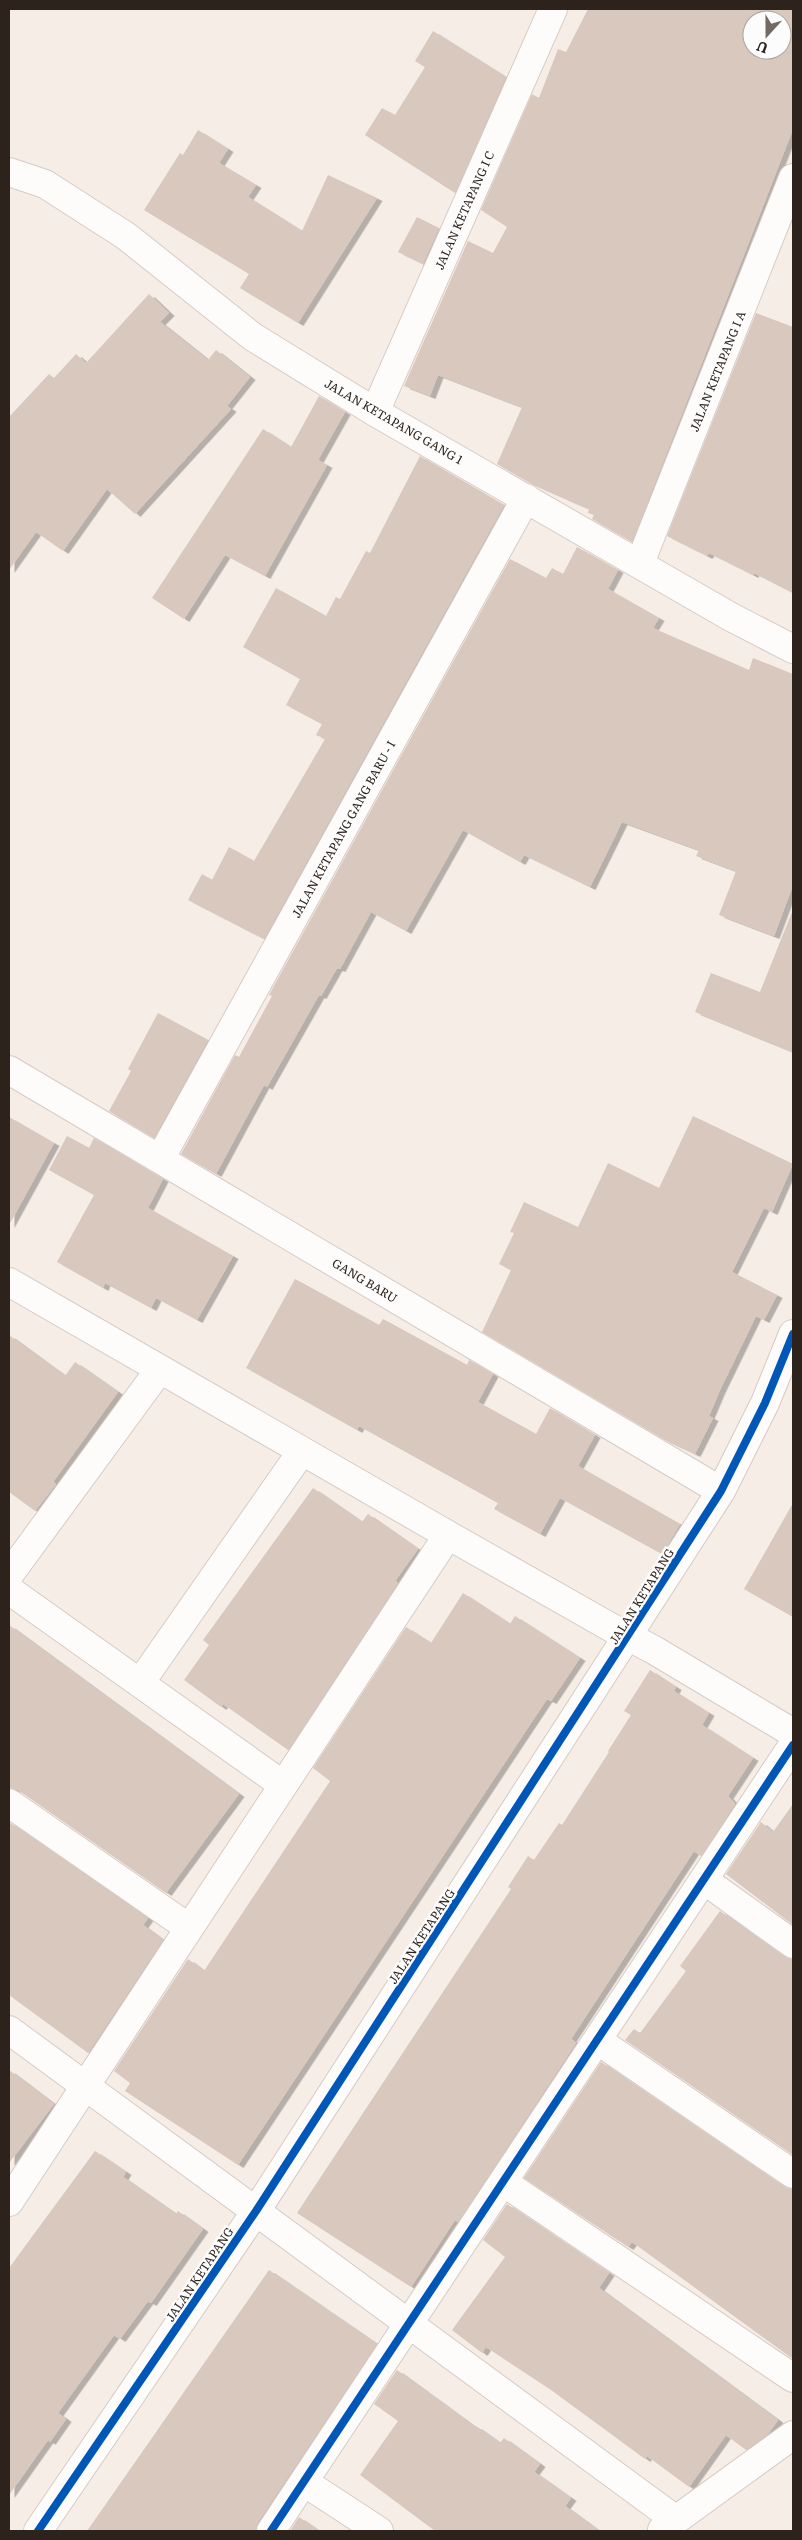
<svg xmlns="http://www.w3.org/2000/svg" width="802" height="2540" font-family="Literata,serif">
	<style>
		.building { fill: #d8c8bd; fill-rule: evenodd; filter: url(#shadow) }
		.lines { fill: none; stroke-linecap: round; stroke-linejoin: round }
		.minor-casing { stroke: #d5cbc5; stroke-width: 30 }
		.minor { stroke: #fefcfb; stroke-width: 28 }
		.cycleway-casing { stroke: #fcfcfc; stroke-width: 11 }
		.cycleway { stroke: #0057b8; stroke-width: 8 }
		.labels { text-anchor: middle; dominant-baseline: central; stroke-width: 5; stroke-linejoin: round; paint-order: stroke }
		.street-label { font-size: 12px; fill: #2e231c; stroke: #fcfcfc }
	</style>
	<defs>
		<filter id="shadow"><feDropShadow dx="5.5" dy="3" stdDeviation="0" flood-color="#0004"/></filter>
	</defs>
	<rect width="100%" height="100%" fill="#f7ede7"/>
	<path class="building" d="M588 9H793V129L632 542 592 519 594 515 588 513 589 509 530 483 497 464 522 407 438 375 430 396 404 386 468 241 493 253 507 227 481 210 532 94 539 98 558 49 566 52ZM752 20H782V50H752Z
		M433 31 506 77 455 193 365 135 382 108 395 115 425 67 415 61Z
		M198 130 228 149 219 163 256 185 248 197 302 231 328 175 377 198 298 323 240 288 249 274 144 210 180 153 183 155Z
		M417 217 439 228 423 264 398 252Z
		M149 294 169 313 160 322 208 360 216 350 250 377 227 406 231 409 135 514 107 489 63 551 36 532 9 570V417L49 374 54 378 76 354 86 363Z
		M756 313 793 327V593L754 573 753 575 709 553 707 556 667 536Z
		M319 396 345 412 318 460 327 465 265 576 225 555 184 619 152 598 263 429 291 447Z
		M420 456 504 505 264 939 188 900 202 874 212 880 229 847 254 861 325 739 316 735 322 724 286 705 300 679 243 647 276 588 326 616 336 597 340 599 366 551 370 553Z
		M577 547 618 570 608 589 659 618 653 628 749 670 753 658 793 674V885L774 936 719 915 736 871 696 856 699 850 622 822 590 887 524 855 520 862 463 830 406 931 371 912 340 969 337 968 321 996 319 995 267 1087 264 1085 216 1174 181 1154 235 1055 239 1057 272 996 269 995 286 964 510 559 546 578 552 568 563 574Z
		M792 912H793V1052L695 1012 711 973 760 992Z
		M158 1013 208 1040 154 1138 109 1111 131 1071 128 1069Z
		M693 1116 793 1164 772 1212 764 1208 732 1272 777 1295 764 1320 756 1316 720 1390 709 1416 713 1418 695 1454 665 1440 482 1332 511 1270 499 1264 514 1233 510 1232 524 1202 578 1227 608 1163 659 1188Z
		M9 1117 54 1143 9 1225Z
		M67 1136 89 1148 94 1138 163 1179 148 1208 233 1256 197 1320 156 1298 151 1308 105 1283 103 1288 57 1262 94 1195 49 1170Z
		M295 1279 379 1325 383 1319 467 1365 469 1360 493 1374 478 1402 536 1434 550 1408 595 1435 578 1466 680 1524 662 1554 560 1498 540 1534 494 1509 498 1503 359 1426 357 1430 246 1368Z
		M9 1335 65 1376 75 1362 118 1392 53 1482 56 1484 35 1511 9 1492Z
		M313 1488 362 1522 368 1514 418 1549 395 1581 398 1583 288 1750 223 1704 221 1707 184 1680 209 1645 203 1640Z
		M793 1503V1617L744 1589Z
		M463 1593 510 1624 515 1616 580 1658 551 1701 547 1699 238 2165 125 2091 130 2083 114 2071 188 1959 204 1971 330 1781 313 1768 406 1627 431 1643Z
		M9 1625 239 1794 166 1893 18 1790 9 1788Z
		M650 1670 676 1687 674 1691 709 1713 702 1725 753 1758 728 1796 735 1804 701 1856 694 1851 571 2039 576 2043 458 2222 455 2220 411 2287 297 2213 511 1889 508 1887 528 1856 534 1860 559 1823 562 1825 609 1752 608 1751 631 1715 624 1711Z
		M793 1804V1925L726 1874 761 1822 773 1832Z
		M9 1822 148 1918 143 1925 163 1940 88 2053 9 1995Z
		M720 1911 784 1957 793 1959V2155L625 2040 634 2029 640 2033 686 1971 680 1966Z
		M601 2062 784 2187 793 2189V2359L632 2242 628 2247 524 2178Z
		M9 2070 54 2104 9 2163Z
		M95 2151 126 2172 123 2177 176 2214 178 2211 203 2229 151 2303 148 2301 120 2339 114 2335 58 2413 66 2419 50 2442 48 2440 9 2495V2268Z
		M507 2204 609 2273 599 2288 778 2420 768 2434 746 2450 726 2435 689 2487 647 2456 645 2459 551 2390 486 2347 482 2353 452 2330 505 2257 483 2240Z
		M269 2270 377 2344 258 2522 256 2531H87Z
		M397 2370 475 2427 476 2426 500 2443 504 2438 540 2464 534 2472 571 2498 565 2506 599 2531H435L360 2475 398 2421 374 2404Z
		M299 2517 319 2531H290Z"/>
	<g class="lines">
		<defs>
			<path id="minor" d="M9 172 45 184 126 236 253 337 375 412 731 617 793 649
				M375 412 553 9
				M640 563 793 178
				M9 1070 721 1491
				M160 1159 526 498
				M9 1282 448 1535 612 1628 654 1650 793 1733
				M9 1575 160 1369
				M9 1590 283 1785
				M140 1683 302 1451
				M9 1803 189 1928
				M704 1880 793 1944
				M9 2030 676 2520
				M597 2040 793 2174
				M503 2182 793 2378
				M9 2202 448 1535
				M304 2482 379 2531
				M662 2530 793 2435
				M38 2531 256 2211 721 1491 765 1403 793 1334
				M271 2531 793 1745"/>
		</defs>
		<use href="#minor" class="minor-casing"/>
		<use href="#minor" class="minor"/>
		<defs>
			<path id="cycleway" d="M38 2531 256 2211 721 1491 765 1403 793 1334
				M271 2531 793 1745"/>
		</defs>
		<use href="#cycleway" class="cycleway-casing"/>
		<use href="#cycleway" class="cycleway"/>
	</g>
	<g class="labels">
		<g class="street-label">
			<text transform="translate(464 210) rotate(-66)">JALAN KETAPANG I C</text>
			<text transform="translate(717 371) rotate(-68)">JALAN KETAPANG I A</text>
			<text transform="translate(394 421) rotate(30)">JALAN KETAPANG GANG 1</text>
			<text transform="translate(343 829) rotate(-61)">JALAN KETAPANG GANG BARU - I</text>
			<text transform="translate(365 1280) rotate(31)">GANG BARU</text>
			<text transform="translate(641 1596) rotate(-58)">JALAN KETAPANG</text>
			<text transform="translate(421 1936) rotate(-57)">JALAN KETAPANG</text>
			<text transform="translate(199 2274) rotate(-56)">JALAN KETAPANG</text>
		</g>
	</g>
	<rect width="802" height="2540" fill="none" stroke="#2e231c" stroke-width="20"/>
	<g transform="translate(767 35) rotate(201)"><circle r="24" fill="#fcfcfc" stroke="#aaa5a2"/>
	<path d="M0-4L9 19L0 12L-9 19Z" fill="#746a63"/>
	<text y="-8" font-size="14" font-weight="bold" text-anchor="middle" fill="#2e231c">U</text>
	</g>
</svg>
